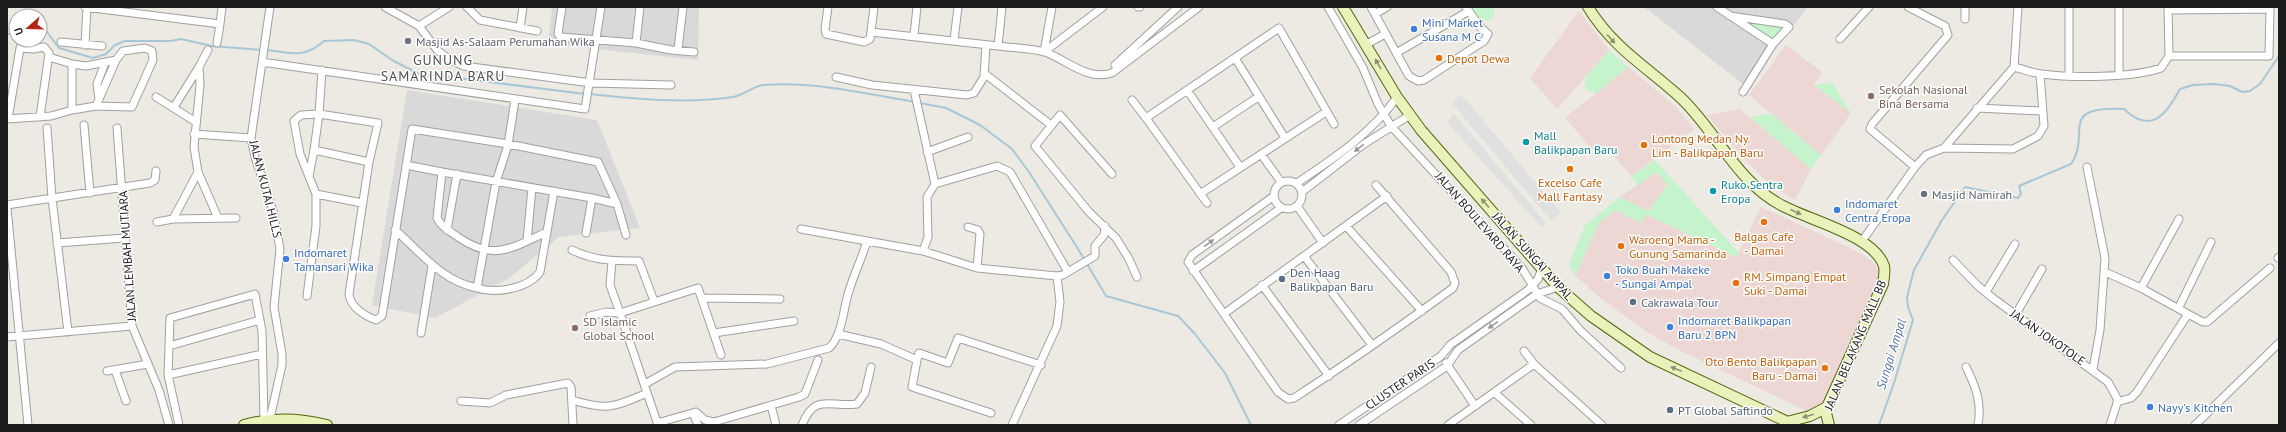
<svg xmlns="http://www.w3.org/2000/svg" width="2286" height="432" font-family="'PT Sans',sans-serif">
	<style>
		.residential { fill: #dad9d9 }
		.commercial { fill: #ecd7d4 }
		.park { fill: #c4f3cc }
		.parking { fill: #e0e0e0 }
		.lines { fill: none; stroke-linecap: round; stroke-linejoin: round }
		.stream { stroke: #a8c7d6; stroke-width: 2 }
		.street-casing { stroke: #a0a0a0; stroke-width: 9 }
		.secondary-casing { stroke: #556610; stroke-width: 12 }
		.street { stroke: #fff; stroke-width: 7 }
		.secondary { stroke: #eaf2bb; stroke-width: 10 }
		.oneway { fill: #8d9273 }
		.oneway2 { fill: #999 }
		.shop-dot { fill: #3f7fe0; stroke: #fff; stroke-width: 1.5 }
		.worship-dot { fill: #6b7280; stroke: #fff; stroke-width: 1.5 }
		.food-dot { fill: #e8710a; stroke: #fff; stroke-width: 1.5 }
		.education-dot { fill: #8d6e63; stroke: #fff; stroke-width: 1.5 }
		.culture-dot { fill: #0f9aa8; stroke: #fff; stroke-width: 1.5 }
		.service-dot { fill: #5c6f8a; stroke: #fff; stroke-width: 1.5 }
		.labels { text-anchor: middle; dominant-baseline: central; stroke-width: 3; stroke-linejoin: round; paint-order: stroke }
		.shop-label { font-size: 12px; fill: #366cbe; stroke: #fff; text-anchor: start }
		.worship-label { font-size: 12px; fill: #5b616d; stroke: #fff; text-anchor: start }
		.food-label { font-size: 12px; fill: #c56008; stroke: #fff; text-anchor: start }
		.education-label { font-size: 12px; fill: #785e54; stroke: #fff; text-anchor: start }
		.culture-label { font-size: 12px; fill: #0d838f; stroke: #fff; text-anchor: start }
		.street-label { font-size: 12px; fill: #1c1c1c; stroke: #fff }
		.service-label { font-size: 12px; fill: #4e5e75; stroke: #fff; text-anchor: start }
		.water-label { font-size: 13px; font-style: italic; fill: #5373a1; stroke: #fff }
		.quarter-label { font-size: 14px; letter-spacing: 1px; fill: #4f4f4f; stroke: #fff }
	</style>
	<rect width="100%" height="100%" fill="#eceae3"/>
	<path class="residential" d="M552 7H699L698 60 548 44Z
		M1644 7H1808L1792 27 1731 17 1775 49 1747 87Z
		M407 90 597 120 640 228 559 237 508 279 435 318 372 305Z"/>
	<path class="commercial" d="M1579 11 1609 50 1557 109 1530 78Z
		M1786 45 1823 73 1814 85 1851 113 1821 155 1749 95Z
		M1628 67 1674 105 1694 129 1631 176 1611 152 1592 149 1565 118Z
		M1740 109 1811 169 1795 200 1769 184 1742 157 1707 115Z
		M1656 172 1668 184 1648 211 1620 197Z
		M1761 207 1852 249 1872 261 1879 270 1882 283 1823 408 1807 411 1679 350 1647 332 1603 300 1575 276 1599 223 1616 210 1640 223 1645 214 1736 257Z"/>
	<path class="park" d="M1472 7H1494L1495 13 1492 19 1483 21 1478 18Z
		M1730 16 1792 27 1775 49Z
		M1609 50 1628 67 1596 93 1586 90 1585 79Z
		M1832 83 1851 113 1814 85Z
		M1772 114 1821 155 1811 169 1750 117Z
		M1655 160 1738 252 1736 257 1646 214 1641 223 1616 210 1599 223 1575 276 1569 265 1585 225 1620 197 1648 211 1668 185 1656 172 1638 185 1631 176Z"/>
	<path class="parking" d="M1461 94 1561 213 1551 221 1452 103Z
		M1454 114 1547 224 1541 227 1447 122Z"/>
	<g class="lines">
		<path class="stream" d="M7 34H16
			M40 34 47 32 59 48 93 58 106 54 115 45 125 41H171L181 39 212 46 262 50
			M266 50C292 52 302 60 324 41L354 40 369 44 392 60 417 73 585 94
			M590 94C636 99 687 104 733 97 744 95 753 86 764 85 814 81 867 94 915 102
			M920 103 946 108 980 125 1012 149 1029 172 1085 260
			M1087 264 1106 296 1178 316 1195 334 1225 373 1251 425
			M1879 425 1894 383 1913 320 1908 307 1907 297 1914 270 1942 220 1965 187 2018 198 2021 194 2019 186 2071 164C2092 134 2056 106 2124 109 2151 135 2166 115 2180 89L2193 85 2214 84 2230 86 2242 92 2250 91 2260 84 2279 56"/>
		<defs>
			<path id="street" d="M85 7 220 24 222 7
				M385 7 419 26 437 50 450 60 464 66 591 83 671 85
				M467 7 480 20 537 31
				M562 7 558 34 561 37 636 43 671 50 694 52
				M828 7 825 29 826 34 864 42 870 39 874 7
				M1002 7 998 46C1013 48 1031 48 1045 52 1067 60 1087 81 1112 73L1199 7
				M1052 7 1044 52 1103 7
				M1138 7H1140
				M1328 7 1363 68 1378 104 1391 126 1522 268 1540 298 1562 309 1580 330 1621 368
				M1371 7 1409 76 1418 81 1424 80 1484 41 1488 34 1480 27 1466 7
				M1717 7 1773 44
				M1908 7 1945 26 1948 35 1872 124 1870 129 1915 167
				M2018 7 2014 67C2023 69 2032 73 2041 74 2072 78 2133 78 2161 68L2169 56 2168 7
				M2069 7V75
				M2119 7V75
				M2169 10 2270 9
				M1375 14 1387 7
				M1730 16 1785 24 1789 27 1773 44 1743 92
				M1965 19V7
				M419 26 449 7
				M520 28 523 7
				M871 32 998 46
				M914 35 917 7
				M1840 39 1869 7
				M954 40 958 7
				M61 42 102 46
				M217 43 220 24
				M636 43 640 7
				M1367 44 1385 34
				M85 45 87 7
				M678 49 683 7
				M208 50 199 67 200 85 194 147 198 172 218 218
				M1396 53 1469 11
				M2169 56H2269L2270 7
				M49 57 72 64
				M1235 58 1285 138
				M262 62 585 109 601 7
				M1115 65 1178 7
				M984 73 1051 125
				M836 77 872 85 967 95 974 93 984 77 986 45
				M914 90 935 184
				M1187 90 1240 167
				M156 97 196 122
				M99 99 97 84 105 63
				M1132 100 1146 118
				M174 107 199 67
				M1977 108 2041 111
				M72 110V64L86 66 116 60
				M7 119 51 116 72 110 96 106 132 107 153 60 152 51 145 48 123 51 116 60 96 106
				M8 119 20 48 33 49 44 47 49 53 40 117
				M84 125 90 193
				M1213 127 1258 97
				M47 128 52 198 68 332
				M117 128 132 326 159 390 169 425
				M194 134 251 138
				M1944 148 2013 149 2038 136 2044 126 2040 74
				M314 150 369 162
				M927 152 968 137
				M1261 154 1281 182
				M406 165 442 172 437 218C441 227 450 231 458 237 494 262 511 248 547 232
				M2087 167 2105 258 2100 330 2093 369
				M442 172 592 198 617 204
				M1112 174 1060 115 1035 146 1089 212 1116 238 1129 259 1137 277
				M309 176 314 150 319 114 378 123 369 162 349 294C350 307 365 316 376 320L382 316 412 129 508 144 598 162 617 204 626 235
				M1274 195a14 14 0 1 1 28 0a14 14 0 1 1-28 0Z
				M1297 183C1333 159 1372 133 1397 97
				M1302 192 1364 144 1410 115
				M316 194 300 154 294 121 301 115 319 114 322 70
				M1200 194 1326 112
				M1274 196 1192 255 1188 262 1278 392 1288 399 1294 398C1348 363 1401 326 1453 288L1455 283 1451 272 1376 185
				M1207 203 1146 118 1279 28 1334 124
				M7 205 150 183 155 180 156 171
				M1297 206 1323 243
				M7 208 28 425
				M173 219 198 172
				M157 222 173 219 236 218
				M968 227 978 230 980 234 977 268
				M1347 227 1422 311
				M801 229 867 241
				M395 230C422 253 440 280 477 288L496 182 508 145 515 100
				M447 230 457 174
				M586 233 592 198
				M527 241 532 188
				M1862 241 1915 167 1926 155 1944 148 2014 67
				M57 243 124 238
				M572 250C594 261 615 261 639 261L654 301
				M1304 256 1372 345
				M2278 258 2279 257
				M1953 260 1978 286 1994 299 2108 382 2118 400 2110 425
				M612 261 610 285 620 313 698 288 721 355
				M1193 271 1281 208
				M1068 272 1095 256V246L1104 235 1105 226
				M2105 272 2141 288 2188 314 2137 392 2131 398 2117 402
				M1262 285 1329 376
				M477 288C495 294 528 289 540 272L554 191
				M2141 288 2179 219
				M1986 292 2015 244
				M307 296 316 226V194L362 203
				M702 298 780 299
				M2179 307 2211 242
				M1225 313 1387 196
				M2016 314 2042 269
				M2188 314 2203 322H2207L2270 268
				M590 316 606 312 620 313 658 425
				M421 333 432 266
				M714 333 794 321
				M838 334 881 344 917 360 912 387 991 413
				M7 337 132 326
				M169 346 260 320
				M1524 351 1534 364 1602 425
				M917 360 919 353 948 363 958 338 1041 365
				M1446 363 1475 406
				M1966 367C1976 387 1982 403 1978 425
				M115 370 126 401
				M107 371 148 364
				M168 375 262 354
				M645 384 675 367 767 364 829 348C843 335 843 308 849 291 854 274 862 258 867 241L923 251 977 268 1057 276 1063 275 1068 272 1010 172 997 166 935 184 927 197 928 237 923 251
				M1495 393 1531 425
				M572 400C608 411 614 407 647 393
				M461 401 490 403 506 395 568 383 571 387 573 425
				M771 405 776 425
				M693 413 698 425
				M269 423 282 365V354L274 307 280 249 273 211 255 157 251 138 270 7
				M657 423 696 412 705 420 714 422 799 397 805 394 818 360
				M179 425 168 375 170 318 255 294 262 331 264 420
				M802 425C815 392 831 408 857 404L865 393 871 367
				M1012 425 1057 326 1060 302 1057 276
				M1339 425 1441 356 1450 345 1528 290 1538 279 1542 268
				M1359 425 1447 366 1458 350 1537 294 1558 287
				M1448 425 1534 364
				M2195 425 2279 343"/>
			<path id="secondary" d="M1343 7 1397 97 1421 130 1558 287 1591 316 1650 357 1794 425
				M1588 7C1613 48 1647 67 1681 98 1716 131 1737 182 1781 205 1808 220 1874 235 1884 266 1885 271 1884 278 1883 284L1827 407 1826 413 1829 425
				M1787 422 1810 416 1827 407
				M244 425C272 417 298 418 327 425"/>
		</defs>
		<use href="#street" class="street-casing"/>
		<use href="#secondary" class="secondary-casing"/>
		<use href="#street" class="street"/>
		<use href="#secondary" class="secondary"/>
	</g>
	<defs><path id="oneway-solid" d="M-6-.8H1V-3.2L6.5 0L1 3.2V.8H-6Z"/></defs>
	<g class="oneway">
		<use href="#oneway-solid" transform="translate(1611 39) rotate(48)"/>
		<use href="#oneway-solid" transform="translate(1378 64) rotate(-120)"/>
		<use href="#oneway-solid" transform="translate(1485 203) rotate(-131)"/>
		<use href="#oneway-solid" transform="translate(1796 212) rotate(25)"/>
		<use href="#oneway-solid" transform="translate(1676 369) rotate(-157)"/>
		<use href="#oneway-solid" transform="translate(1808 416) rotate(164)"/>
	</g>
	<g class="oneway2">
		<use href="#oneway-solid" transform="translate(1359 148) rotate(143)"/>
		<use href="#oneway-solid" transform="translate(1209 243) rotate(-36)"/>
		<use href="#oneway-solid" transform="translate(1493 325) rotate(145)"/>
	</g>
	<g class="shop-dot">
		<circle cx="1414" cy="29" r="4"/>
		<circle cx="1837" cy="210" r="4"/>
		<circle cx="286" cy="259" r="4"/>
		<circle cx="1607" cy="276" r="4"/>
		<circle cx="1670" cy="327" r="4"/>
		<circle cx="2150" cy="407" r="4"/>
	</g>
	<g class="worship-dot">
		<circle cx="408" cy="41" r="4"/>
		<circle cx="1924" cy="194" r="4"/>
	</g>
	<g class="food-dot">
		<circle cx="1439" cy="58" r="4"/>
		<circle cx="1644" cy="145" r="4"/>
		<circle cx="1570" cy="169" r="4"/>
		<circle cx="1764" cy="222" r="4"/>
		<circle cx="1621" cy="246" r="4"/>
		<circle cx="1736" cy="283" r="4"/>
		<circle cx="1825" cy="368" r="4"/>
	</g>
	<g class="education-dot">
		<circle cx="1871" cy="96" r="4"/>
		<circle cx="575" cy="328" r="4"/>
	</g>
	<g class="culture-dot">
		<circle cx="1526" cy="142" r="4"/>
		<circle cx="1713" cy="191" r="4"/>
	</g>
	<g class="service-dot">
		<circle cx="1282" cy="279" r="4"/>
		<circle cx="1633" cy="302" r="4"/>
		<circle cx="1670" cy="410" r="4"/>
	</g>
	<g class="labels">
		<g class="shop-label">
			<text x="1422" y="22">Mini Market<tspan x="1422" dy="14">Susana M C</tspan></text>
			<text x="1845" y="203">Indomaret<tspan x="1845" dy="14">Centra Eropa</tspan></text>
			<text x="294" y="252">Indomaret<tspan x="294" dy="14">Tamansari Wika</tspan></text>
			<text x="1615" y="269">Toko Buah Makeke<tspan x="1615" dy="14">- Sungai Ampal</tspan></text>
			<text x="1678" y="320">Indomaret Balikpapan<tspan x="1678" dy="14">Baru 2 BPN</tspan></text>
			<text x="2158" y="407">Nayy's Kitchen</text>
		</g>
		<g class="worship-label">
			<text x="416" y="41">Masjid As-Salaam Perumahan Wika</text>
			<text x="1932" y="194">Masjid Namirah</text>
		</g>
		<g class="food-label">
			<text x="1447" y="58">Depot Dewa</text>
			<text x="1652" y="138">Lontong Medan Ny.<tspan x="1652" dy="14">Lim - Balikpapan Baru</tspan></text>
			<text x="1570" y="182" text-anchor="middle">Excelso Cafe<tspan x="1570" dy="14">Mall Fantasy</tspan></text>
			<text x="1764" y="236" text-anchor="middle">Balgas Cafe<tspan x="1764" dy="14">- Damai</tspan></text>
			<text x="1629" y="239">Waroeng Mama -<tspan x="1629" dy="14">Gunung Samarinda</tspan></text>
			<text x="1744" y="276">RM. Simpang Empat<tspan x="1744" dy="14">Suki - Damai</tspan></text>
			<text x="1817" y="361" text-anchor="end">Oto Bento Balikpapan<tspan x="1817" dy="14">Baru - Damai</tspan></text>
		</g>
		<g class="education-label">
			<text x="1879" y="89">Sekolah Nasional<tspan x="1879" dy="14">Bina Bersama</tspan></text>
			<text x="583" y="321">SD Islamic<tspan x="583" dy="14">Global School</tspan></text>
		</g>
		<g class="culture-label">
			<text x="1534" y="135">Mall<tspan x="1534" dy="14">Balikpapan Baru</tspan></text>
			<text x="1721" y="184">Ruko Sentra<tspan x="1721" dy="14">Eropa</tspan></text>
		</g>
		<g class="street-label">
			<text transform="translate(266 189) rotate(76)">JALAN KUTAI HILLS</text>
			<text transform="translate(1480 222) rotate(49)">JALAN BOULEVARD RAYA</text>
			<text transform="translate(127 256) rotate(-94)">JALAN LEMBAH MUTIARA</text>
			<text transform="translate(1533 256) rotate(48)">JALAN SUNGAI AMPAL</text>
			<text transform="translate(2048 337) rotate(35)">JALAN JOKOTOLE</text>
			<text transform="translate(1855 345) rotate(-67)">JALAN BELAKANG MALL BB</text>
			<text transform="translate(1400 384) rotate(-34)">CLUSTER PARIS</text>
		</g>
		<g class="service-label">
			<text x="1290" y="272">Den Haag<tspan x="1290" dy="14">Balikpapan Baru</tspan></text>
			<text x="1641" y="302">Cakrawala Tour</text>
			<text x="1678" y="410">PT Global Saftindo</text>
		</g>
		<g class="water-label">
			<text transform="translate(1891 354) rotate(-73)">Sungai Ampal</text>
		</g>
		<g class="quarter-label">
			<text x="443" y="60">GUNUNG<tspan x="443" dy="16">SAMARINDA BARU</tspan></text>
		</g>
	</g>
	<rect width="2286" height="432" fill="none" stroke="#1c1c1c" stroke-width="16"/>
	<g transform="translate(28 28) rotate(250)"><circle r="19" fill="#ffffff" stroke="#a4a4a4"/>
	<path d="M0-3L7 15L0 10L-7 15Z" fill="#b32515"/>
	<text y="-6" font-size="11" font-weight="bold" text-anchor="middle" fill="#1c1c1c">U</text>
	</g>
</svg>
